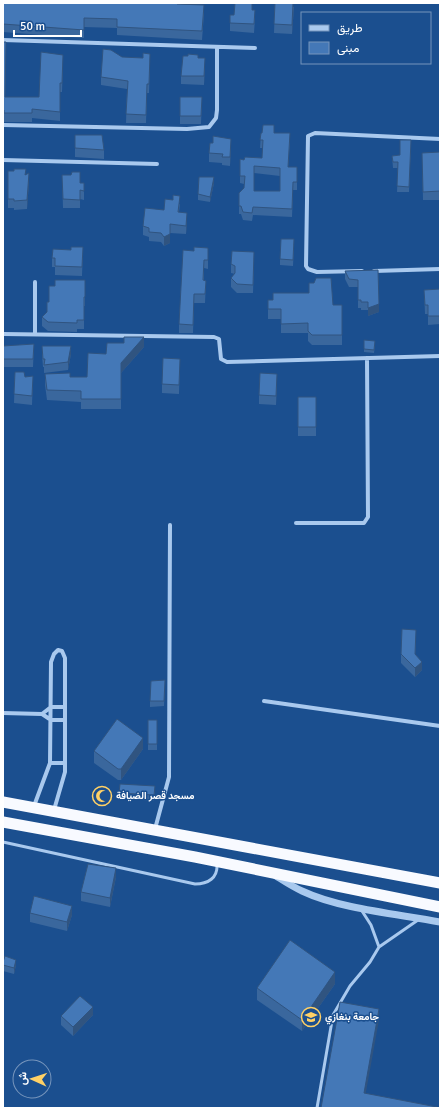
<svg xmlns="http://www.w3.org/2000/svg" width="443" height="1111" font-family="Signika,Vazirmatn,sans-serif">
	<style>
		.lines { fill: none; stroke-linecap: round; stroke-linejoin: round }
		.service { stroke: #a9c9ee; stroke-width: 3 }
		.minor { stroke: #a9c9ee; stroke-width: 4 }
		.tertiary { stroke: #a9c9ee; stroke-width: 7 }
		.trunk { stroke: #f8faff; stroke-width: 11 }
		.wall { fill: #3a679d; fill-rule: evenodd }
		.shaded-wall { fill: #305480 }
		.building { fill: #4478b7; stroke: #305480; fill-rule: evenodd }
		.labels { text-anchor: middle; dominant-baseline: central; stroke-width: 3; stroke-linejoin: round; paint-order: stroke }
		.poi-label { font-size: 10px; font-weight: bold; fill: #fff; stroke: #1b4f8f; text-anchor: start }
	</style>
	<rect width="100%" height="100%" fill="#1b4f8f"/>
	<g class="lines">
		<path class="service" d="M3 842 195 884C208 884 218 878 217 864
			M362 911 371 925 379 947
			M317 1108 333 1015 350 986 370 962 379 947 418 920"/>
		<path class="minor" d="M3 40 255 48
			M3 125 187 129 209 127 216 118 217 110V47
			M3 160 157 164
			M362 271 317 272 308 269 306 266 308 136 315 133 440 139
			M374 271 440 269
			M3 334 214 337 219 339 221 359 227 362 440 356
			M35 334V282
			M296 523H364L368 517 367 358
			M264 701 440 726
			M3 713 42 714 51 720H65
			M42 714 51 707H65
			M50 763H65
			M34 806 50 763 51 662 54 654 58 650 62 651 65 658V772L54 810
			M155 829 169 777 170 525"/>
		<path class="tertiary" d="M276 876C284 881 293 887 302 891 340 909 398 914 440 922"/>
		<path class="trunk" d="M3 802 440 883
			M3 822 195 857 440 907"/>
	</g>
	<path class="wall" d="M3 3 178 4 204 13 202 40 117 35V28L84 27V38L3 32Z
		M275 3 294 7 292 34 274 33Z
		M252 10 255 18 254 33 230 31V23L234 15Z
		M3 42 5 97H39L63 64 62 92H60V121L32 118V122H4V119H3Z
		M122 57 150 62 149 93H147L146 123H126L127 89 101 85V77Z
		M198 58 205 66 204 85 181 84V76Z
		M180 97H202L201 124H180Z
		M261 133H274L290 141 288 167H297V190H293L292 217 253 215 252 221 243 220 241 214H239V193L244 188V184L240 183V159L244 160 262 158V148H260ZM254 173 280 176V191H254Z
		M75 135 104 150V159L75 157Z
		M411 140 409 192H397L398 168H393L392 156 400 155Z
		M231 147 230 166 222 165V163L209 162V153Z
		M440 152V200H423L422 153Z
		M8 171 26 175 29 182 27 209 14 210V208H8Z
		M62 175 80 183 84 192V200L80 199V208H63Z
		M214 183 210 202 198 200V194Z
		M180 204 179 212 187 222 186 234 170 233V243L164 246 161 242 149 241V237L143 235V226L164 210Z
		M294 245 293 266 280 265V259Z
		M83 247 82 276 55 275V267H52V258L71 250Z
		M194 251 208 256V269L204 268V280L206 281 205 303H194L193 333H179V324Z
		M254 260 253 293H237L231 287V278L235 274 231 273V264Z
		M378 270 379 312 368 316V310H361V308H358V287H349L345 279V271Z
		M85 280V306H84V329H77V332L48 331 42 326V317L47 312 55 286Z
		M440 289V324L428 325V314H425L424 290Z
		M268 300 333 305H342V345H312L308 341V333H281V319H268Z
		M364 340 375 344 374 353 364 352Z
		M34 344 33 367H3V346Z
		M42 346 71 354 68 370 44 373V367H43L42 355Z
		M144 347 121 373V409H81V402L47 400 45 385V374L70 377H87L106 354Z
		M180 359 179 394 162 393V384Z
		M15 372 25 377 33 376 32 405 14 403Z
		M277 383 276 405 259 404V395Z
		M298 397H316V436H298Z
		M416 639 415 655 422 670 415 677 401 663V654Z
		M165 680 164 706 150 707V701Z
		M148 720H157V750H148Z
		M143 749 121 780H118L94 763V751Z
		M155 792 154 801 119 798V793Z
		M116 877 110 907 81 901V892Z
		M30 913 72 915 67 931 30 922Z
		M3 962 16 965 14 974 3 971Z
		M335 984 302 1031 257 1000V988Z
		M93 1015 73 1036 61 1025V1016Z"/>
	<path class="shaded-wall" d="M294 3V7L292 34V25Z
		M63 55V64L62 92V83Z
		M205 58V66L204 85V76Z
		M231 139V147L230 166V157Z
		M29 173V182L27 209V200Z
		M214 177V183L210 202V197Z
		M187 213V222L186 234V226Z
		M170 224V243L164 246V237Z
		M379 304V312L368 316V308Z
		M144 337V347L121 373V409V363Z
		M71 346V354L68 370V362Z
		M277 374V383L276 405V396Z
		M422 662V670L415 677V668Z
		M143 738V749L121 780V769Z
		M116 868V877L110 907V898Z
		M72 906V915L67 931V922Z
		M16 960V965L14 974V968Z
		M335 972V984L302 1031V1020Z
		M93 1007V1015L73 1036V1027Z
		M379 1009V1020L364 1103V1093Z"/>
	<path class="building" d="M3 3H177V4L204 5 202 31 117 27V19L84 18V30L3 24Z
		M235 3H252V10H255L254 24 230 23V15H234Z
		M275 3H293L292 25 274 24Z
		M3 42H6L5 97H39L41 52 63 55 62 83H60V112L32 109V113H4V110H3Z
		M103 49 111 50 122 57 143 58V53L150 54 149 84H147L146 115 126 114 128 81 101 77Z
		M188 54 198 55V58H205L204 76H181L183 56H188Z
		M180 97H202L201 116H180Z
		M263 125H274V133H290L288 167H297V182H293L292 209 253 207 252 213 243 212 241 206H239V193L244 188 245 176H240V159L244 160 245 157 262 158 263 140H260L261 133H262ZM254 166 280 168V191H254Z
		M75 135H102L104 150 75 148Z
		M213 136 231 139 230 157H222L223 154 209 153 210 143H213Z
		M400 140H411L409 187 397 186 398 162H393L392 156 400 155Z
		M440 152V191L423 192 422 153Z
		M14 169H26L25 175 29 173 27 200 14 201V199H8V171H14Z
		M72 172H80V183H84V191L80 190V200L63 199 62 175H71Z
		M199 177H214L210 197 198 194Z
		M173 195 180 196 178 212 187 213 186 226 170 224V234L164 237 161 233 149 232V228L143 226 145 208 164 210 165 199 173 200Z
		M281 239H294L293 260 280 259Z
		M71 247H83L82 267 55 266V258H52L53 249 71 250Z
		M194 247 208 248V260H204L203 280 206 281 205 294H194L193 325 179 324 183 250 194 251Z
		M232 251 254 252 253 285 237 284 231 278 235 273V266L231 264Z
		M378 270 379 304 368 308V302H361V300H358V280L349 279 345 271Z
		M316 278H331L333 305H342V335H312L308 331V323L281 324V309H268V300H273V293H309V283H314Z
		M55 280H85V297H84V320H77V323L48 322 42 317 47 312V302H49V286H55Z
		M440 289V316H428V305H425L424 290Z
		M124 337H144L121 363V399H81V391L47 390 45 374 70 373V377H87L88 353 106 354 107 343H124Z
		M364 340 375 341 374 350 364 349Z
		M34 344 33 359H3V346Z
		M42 346H71L68 362 44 365 45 359H43Z
		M163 358 180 359 179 385 162 384Z
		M15 372H24L25 377 33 376 32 396 14 394Z
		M260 373 277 374 276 396 259 395Z
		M298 397H316V427H298Z
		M402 629 416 630 415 654 422 662 415 668 401 654Z
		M165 680 164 701H150L151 681Z
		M117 719 143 738 121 769H118L94 751Z
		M148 720H157V744H148Z
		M120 784 155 786 154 795 119 793Z
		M88 864 116 868 110 898 81 892Z
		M34 896 72 906 67 922 30 913Z
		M290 940 335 972 302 1020 257 988Z
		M5 956 16 960 14 968 3 965V962Z
		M80 996 93 1007 73 1027 61 1016Z
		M340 1002 379 1009 364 1093 437 1107V1108H321Z"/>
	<defs>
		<symbol id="mosque-ring" viewBox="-11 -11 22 22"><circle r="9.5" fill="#1b4f8f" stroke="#ffd166" stroke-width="1.5"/><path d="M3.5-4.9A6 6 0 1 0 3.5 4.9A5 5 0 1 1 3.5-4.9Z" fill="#ffd166"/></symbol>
		<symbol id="university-ring" viewBox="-11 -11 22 22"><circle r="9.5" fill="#1b4f8f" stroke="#ffd166" stroke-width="1.5"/><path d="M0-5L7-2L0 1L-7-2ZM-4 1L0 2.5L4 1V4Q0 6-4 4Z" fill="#ffd166"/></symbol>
	</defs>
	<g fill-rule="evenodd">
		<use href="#mosque-ring" x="91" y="785" width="22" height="22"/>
		<use href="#university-ring" x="300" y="1006" width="22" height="22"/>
	</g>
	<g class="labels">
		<g class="poi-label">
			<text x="116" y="796">مسجد قصر الضيافة</text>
			<text x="325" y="1017">جامعة بنغازي</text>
		</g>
	</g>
	<rect width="443" height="1111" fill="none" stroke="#ffffff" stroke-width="8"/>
	<rect x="301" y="12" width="130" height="52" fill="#1b4f8f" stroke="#7695bc"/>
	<rect x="309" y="25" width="20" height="6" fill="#a9c9ee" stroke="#7695bc"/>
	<text x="337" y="32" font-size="12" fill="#ffffff">طريق</text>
	<rect x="309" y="42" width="20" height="12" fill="#4478b7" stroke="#7695bc"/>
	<text x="337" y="52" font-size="12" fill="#ffffff">مبنى</text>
	<g transform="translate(32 1079) rotate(273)"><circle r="19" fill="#1b4f8f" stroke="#7695bc"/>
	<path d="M0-3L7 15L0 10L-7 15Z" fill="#ffd166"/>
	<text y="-6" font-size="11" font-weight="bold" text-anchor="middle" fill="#ffffff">ش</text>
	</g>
	<path d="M14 30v6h67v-6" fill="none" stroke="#ffffff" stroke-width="2"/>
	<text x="20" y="30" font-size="12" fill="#ffffff" stroke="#1b4f8f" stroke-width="3" paint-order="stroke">50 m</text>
</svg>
